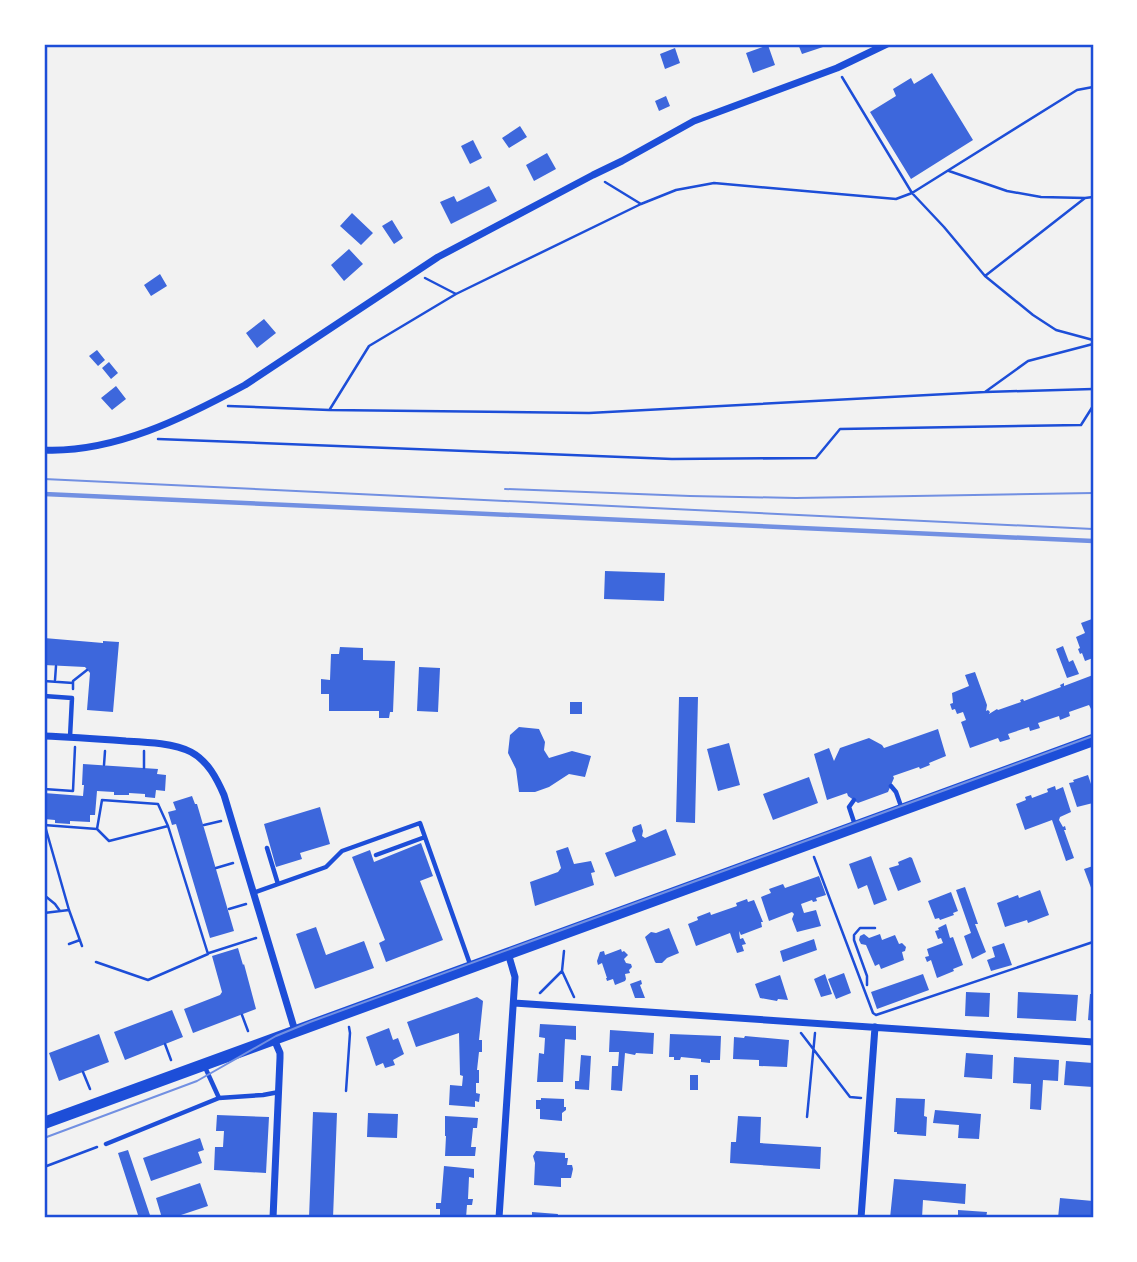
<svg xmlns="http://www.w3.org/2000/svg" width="1137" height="1262" font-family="'PT Sans Narrow',sans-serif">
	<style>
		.building { fill: #3d67dc }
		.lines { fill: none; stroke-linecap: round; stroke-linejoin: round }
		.path { stroke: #1d4ed8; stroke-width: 2.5 }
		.service { stroke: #1d4ed8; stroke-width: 4.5 }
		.minor { stroke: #1d4ed8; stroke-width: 7 }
		.secondary { stroke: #1d4ed8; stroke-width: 12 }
		.tram { stroke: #7290e2; stroke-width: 2 }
		.rail { stroke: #7290e2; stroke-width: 4.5 }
		.neatline { fill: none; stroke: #1d4ed8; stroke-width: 2.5 }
	</style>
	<rect width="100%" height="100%" fill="#f2f2f2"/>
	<path class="building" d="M798 44H822L823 47 802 54Z
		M768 45 775 65 753 73 746 53Z
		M675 48 680 63 665 69 660 54Z
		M932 73 973 140 911 179 870 112 896 96 893 89 911 78 914 84Z
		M666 96 670 106 659 111 655 101Z
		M520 126 527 137 509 148 502 138Z
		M473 140 482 158 470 164 461 146Z
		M547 153 556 169 534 181 526 165Z
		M489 186 497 201 451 224 440 202 454 196 457 202Z
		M352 213 373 233 361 245 340 226Z
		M392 220 403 238 394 244 382 226Z
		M349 249 363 264 344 281 331 265Z
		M160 274 167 286 151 296 144 285Z
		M264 319 276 333 257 348 246 333Z
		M97 350 105 360 98 366 89 356Z
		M109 362 118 373 111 379 102 368Z
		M116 386 126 399 112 410 101 398Z
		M605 571 665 573 664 601 604 599Z
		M1092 619 1093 624V658L1085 661 1082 653 1080 654 1078 649 1080 648 1076 637 1085 633 1081 623Z
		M44 638 103 643V641L119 642 113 712 87 710 90 673 85 667 44 665Z
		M1063 646 1069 662 1073 660 1079 674 1067 678 1056 649Z
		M340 647 363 648V660L395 661 393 712H390L389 718H379V711H329V694H321V679L330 680 331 654H339Z
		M419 667 440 668 438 712 417 711Z
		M975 672 987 705 986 711 988 710 990 712 989 714 997 709 998 710 1021 702 1020 700 1023 699 1024 701 1061 687 1060 685 1064 683V686L1093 675V708L1091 709 1089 705 1069 712 1070 716 1060 720 1059 716 1038 723 1040 728 1030 731 1029 727 1008 734 1010 739 1000 742 998 738 970 748 961 722 966 720 963 712 957 714 955 709 952 710 950 704 953 703 952 693 969 686 965 675Z
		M679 697H698L695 823 676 822Z
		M570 702H582V714H570Z
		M519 727 539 729 545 742 544 750 549 758 572 751 591 756 585 777 569 774 549 787 535 792H519L516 769 508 753 510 735Z
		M938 729 946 756 929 763 930 765 920 769 919 767 893 776 894 778 888 792 858 803 848 796 847 793 827 800 814 754 829 748 834 761 840 748 869 738 882 745 884 748Z
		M729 743 740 785 718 791 707 749Z
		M83 764 158 769 157 774 166 775 165 791 156 790 155 798 145 797V794L129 793V795H114V792L97 791 95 815H90V822L70 821V824L55 823V820L44 819V793L83 796 84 785H82Z
		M1088 775 1093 790V803L1077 807 1069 783 1074 782 1073 780Z
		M809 777 818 803 773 820 763 794Z
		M1055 786 1056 790 1063 787 1071 812 1060 817 1059 820 1063 827 1065 826 1066 830H1064L1074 858 1066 861 1052 820 1025 830 1016 804 1026 800 1025 797 1031 795 1032 798 1048 792 1047 789Z
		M192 796 195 804H197L234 931 210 938 176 824 172 825 168 812 176 810 173 802Z
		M320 807 330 844 300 853 302 859 276 867 264 824Z
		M641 824 643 831 642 836 645 838 666 829 676 855 615 877 605 853 636 841 632 831 633 827Z
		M421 843 433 876 420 881 443 940 386 962 379 943 385 940 352 857 370 850 374 862Z
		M568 847 574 864 591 861 595 872 591 873 594 885 535 906 530 882 558 872 561 868 556 851Z
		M871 856 887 900 874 905 867 885 858 889 849 864Z
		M910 857 912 858 921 882 898 891 889 868 899 865 898 862Z
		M1093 866V893L1084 869Z
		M819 876 826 895 816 898 817 901 813 902 812 900 801 904 804 913 816 910 821 926 797 932 792 919 794 914 792 912 769 921 761 897 771 893 769 889 783 884 785 888Z
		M965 887 978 924H975L986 952 972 959 964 936 971 933 956 890Z
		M1040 890 1049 915 1028 923 1027 920 1005 927 997 903 1018 895 1019 898Z
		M951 892 958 911 953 913 954 915 940 920 939 918 935 919 928 901Z
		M747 899 748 902 754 900 763 922H761L762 927 741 935 739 931 740 939 743 938 746 944 742 945 744 951 737 953 730 933 696 946 688 924 698 920 697 917 710 912 711 915 737 906 736 903Z
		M946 924 950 938 953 937 963 965 953 969 954 971 937 978 931 960 927 962 925 957 929 956 927 949 943 943 941 938 938 939 935 931 939 930 938 928Z
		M316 927 326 955 364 941 374 968 315 989 296 934Z
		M669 928 679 953 667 958 662 963H656L655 962 645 937 651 932 656 933Z
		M864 934 869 938 880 934 882 940 895 935 899 944 902 943 906 947 905 951 902 952 904 960 881 969 879 964 875 966 866 945 861 944 859 940 860 936Z
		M814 939 817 950 783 962 780 951Z
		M1004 943 1012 965 991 971 987 960 995 957 992 947Z
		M238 948 243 965 244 964 256 1009 193 1033 184 1009 220 995 222 992 212 956Z
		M621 949 622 952 624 951 628 955 624 959 626 963 631 964 632 967 629 970 630 973 625 974 626 979 625 981 615 985 613 979 607 981 606 978H607L602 963 598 965 597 961 600 952 604 951 605 955Z
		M844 973 851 993 836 999 828 979Z
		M825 974 832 994 821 997 814 979Z
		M923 974 929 990 877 1009 871 992Z
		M780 975 788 1000 778 999 777 1001 760 998 755 984Z
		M641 980 642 984 640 985 645 998H635L630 984Z
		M966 992 990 993 989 1017 965 1016Z
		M1018 992 1078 995 1076 1021 1017 1018Z
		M1090 994H1093V1021L1088 1020Z
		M477 997 483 1001 479 1040H482V1052H479L477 1070H479V1083H476V1093L480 1094 479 1102 475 1101V1107L449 1105 450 1085 462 1086 463 1076 460 1075 459 1033 416 1047 407 1022Z
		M172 1010 183 1037 125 1060 114 1032Z
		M540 1024 576 1026V1040L565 1039 563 1082H537L539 1053 544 1054 545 1038 539 1037Z
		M389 1028 393 1040 398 1038 404 1054 393 1060 395 1065 385 1068 383 1063 376 1066 366 1037Z
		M610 1030 654 1033 653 1054 636 1053 635 1055 625 1053 622 1091 611 1090 612 1066H618L619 1052H609Z
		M99 1034 109 1062 59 1081 49 1053Z
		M670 1034 721 1036 720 1060H710V1063L701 1062V1059L681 1057 680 1060H674V1057H669Z
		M745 1036 789 1040 787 1067 759 1066V1060L733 1059 734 1037 744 1038Z
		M966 1053 993 1055 992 1079 964 1077Z
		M581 1055 591 1056 589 1090 575 1089V1081H579Z
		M1014 1057 1059 1060 1058 1081 1043 1080 1041 1110 1030 1109 1031 1084 1013 1083Z
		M1066 1061 1093 1063V1087L1064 1085Z
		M690 1075H698V1090H690Z
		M541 1098 564 1099V1107H566V1110L562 1113V1121L540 1119V1109H536V1100H541Z
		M896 1098 925 1099 924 1116 927 1117 926 1136 897 1134V1132H894Z
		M935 1110 981 1114 979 1139 958 1138 959 1125 933 1123Z
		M313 1112 337 1113 333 1218H309Z
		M368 1113 398 1114 397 1138 367 1137Z
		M217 1115 269 1117 266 1173 214 1170 215 1147H223L224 1131H216Z
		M445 1116 478 1118 477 1128H473L471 1147H476L475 1156H445L446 1136H445Z
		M738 1116 761 1117 760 1143 821 1147 820 1169 730 1163 731 1142H736Z
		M200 1138 204 1150 198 1152 202 1163 151 1181 143 1158Z
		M128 1150 151 1218H139L118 1153Z
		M536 1151 565 1153V1158H568L567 1165H572L573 1169 571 1178H561V1187L534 1185 535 1163 533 1156Z
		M444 1166 474 1169V1178L469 1177 468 1199H473L472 1205H467L466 1218H440V1209H436V1203H441Z
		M894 1179 966 1184 965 1204 923 1200 922 1218H890Z
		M200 1183 208 1206 172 1218H162L156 1198Z
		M1060 1198 1093 1201V1218H1058Z
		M958 1210 987 1212 986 1218H958Z
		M532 1212 558 1214 557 1218H532Z"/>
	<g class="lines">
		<path class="path" d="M842 77 912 193 944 227 985 276 1033 315 1056 330 1093 340
			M949 171 1007 191 1041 197 1085 198
			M605 182 641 204
			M985 276 1085 198 1093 197
			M425 278 456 294
			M985 392 1028 361 1093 344
			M228 406 329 410 589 413 985 392 1093 389
			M330 409 369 346 456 294 641 204 676 190 714 183 896 199 912 193 1077 90 1093 87
			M158 439 672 459 816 458 840 429 1081 425 1093 406
			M55 680 56 666
			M44 681 73 683V689
			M73 683V681L87 670
			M104 765 105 751
			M144 768V751
			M44 789 73 791 75 747
			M44 825 97 829 102 800 158 804 168 826 208 954 148 980 96 962
			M204 825 221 821
			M45 826 69 910 82 946
			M97 829 109 841 168 826
			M814 857 873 1013 876 1015 1093 942
			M216 868 233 863
			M44 895 55 904 60 911
			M229 909 246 904
			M44 913 69 910
			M69 944 80 940
			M209 953 256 938
			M562 971 564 951
			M867 985V976L854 940V935L860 928H875
			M540 993 562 971 574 997
			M242 1015 248 1031
			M801 1033 850 1097 861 1098
			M165 1044 171 1060
			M83 1072 90 1089
			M346 1091 350 1033 349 1027
			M807 1117 815 1033
			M44 1167 97 1147"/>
		<path class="service" d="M44 696 72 698 70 737
			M891 786 896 792 902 809
			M854 800 849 807 855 825
			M267 848 278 884
			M376 855 425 837
			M253 893 326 867 342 851 420 823 470 964
			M204 1065 219 1098 263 1095 279 1092
			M106 1144 219 1098"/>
		<path class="minor" d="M44 450C114 453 184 418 245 385L438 257 593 175 622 161 694 121 837 68 887 44
			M44 736C71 737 99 739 126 741 146 742 174 743 191 752 208 761 217 779 224 795L295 1031
			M514 1003 1093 1042
			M273 1218 280 1058V1053L274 1039
			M499 1218 515 977 508 953
			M861 1218 875 1027"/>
		<path class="secondary" d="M44 1123 1093 740"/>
		<path class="tram" d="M44 479 1093 529
			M505 489 690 496 796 498 1093 493
			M44 1138 197 1081 276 1036 310 1022 1093 736"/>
		<path class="rail" d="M44 494 1093 541"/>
	</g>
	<rect width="1137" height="1262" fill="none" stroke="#ffffff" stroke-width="91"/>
	<rect x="46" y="46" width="1046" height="1170" class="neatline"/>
</svg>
